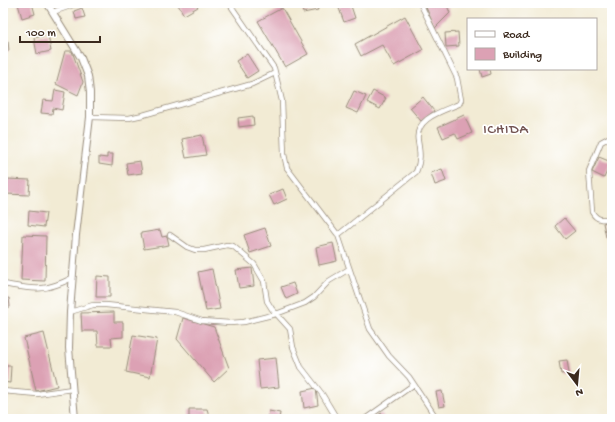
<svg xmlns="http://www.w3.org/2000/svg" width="615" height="422" font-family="'Gochi Hand',sans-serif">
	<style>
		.building { fill: #dca1b4 }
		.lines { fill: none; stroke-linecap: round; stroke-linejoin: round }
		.street-casing { stroke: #968a79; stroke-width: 6 }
		.secondary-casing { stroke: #968a79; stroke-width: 8 }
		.street { stroke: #fff; stroke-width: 4.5 }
		.secondary { stroke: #fff; stroke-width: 6 }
		.labels { text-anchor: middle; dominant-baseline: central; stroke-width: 3.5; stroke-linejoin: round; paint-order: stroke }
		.quarter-label { font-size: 14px; letter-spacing: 1px; fill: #735452; stroke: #fff }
	</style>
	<rect width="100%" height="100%" fill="#fff"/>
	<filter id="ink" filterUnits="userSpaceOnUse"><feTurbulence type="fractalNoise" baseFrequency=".025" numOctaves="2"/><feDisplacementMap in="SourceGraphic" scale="8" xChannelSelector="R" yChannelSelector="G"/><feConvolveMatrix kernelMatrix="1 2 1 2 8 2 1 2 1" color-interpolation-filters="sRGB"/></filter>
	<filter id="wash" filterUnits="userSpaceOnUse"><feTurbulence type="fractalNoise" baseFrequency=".012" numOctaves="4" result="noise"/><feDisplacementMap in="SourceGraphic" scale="16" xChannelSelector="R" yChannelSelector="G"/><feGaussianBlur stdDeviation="0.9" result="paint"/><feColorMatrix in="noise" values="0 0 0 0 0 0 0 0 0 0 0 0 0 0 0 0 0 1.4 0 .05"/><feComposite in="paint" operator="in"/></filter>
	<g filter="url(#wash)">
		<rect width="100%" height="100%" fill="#f2ebd4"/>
		<g id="blocks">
			<path class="building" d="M22 3H32L35 14 22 18 18 4Z
				M177 3H195L198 7 184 15Z
				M301 3H316L318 10 303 13Z
				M337 3H350L355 18 344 22Z
				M431 3H446L450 13 435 28 425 5Z
				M82 8 85 17 76 19 74 11Z
				M282 8 308 54 285 67 258 21Z
				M405 16 423 50 394 66 382 45 361 56 355 44Z
				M458 32 459 46 446 47 445 33Z
				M48 35 51 51 37 54 34 38Z
				M3 41H8L9 51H3Z
				M65 51H72L83 82 78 95 56 84Z
				M247 54 258 71 247 78 236 61Z
				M480 69H490L491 74 482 77Z
				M55 90 65 92 62 110 53 108 52 114 41 113 43 100 53 101Z
				M354 91 366 96 358 113 346 108Z
				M373 91 386 98 380 109 367 102Z
				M423 97 434 111 421 121 410 108Z
				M464 115 472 133 458 139 455 133 443 138 438 127Z
				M253 116 254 125 239 127 238 118Z
				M202 135 206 155 186 158 182 139Z
				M107 154H113L112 166 99 164V157L107 158Z
				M599 157 611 162 604 178 592 172Z
				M140 161 142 173 128 175 126 163Z
				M442 169 446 181 435 185 431 173Z
				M7 179 30 180 29 195 6 194Z
				M283 189 287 199 274 205 269 195Z
				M29 211 46 213 44 227 28 225Z
				M564 218 575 231 565 239 555 226Z
				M612 221V236L606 237 603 223Z
				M265 228 271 246 250 253 244 235Z
				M160 230 162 237 167 236 169 245 144 249 141 233Z
				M23 235 46 236 45 281 21 280Z
				M333 243 337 261 319 265 316 247Z
				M252 268 254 286 239 288 236 270Z
				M212 269 220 309 206 311 198 272Z
				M97 276 110 277V297H96Z
				M293 283 297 294 286 299 281 287Z
				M9 298 10 307 3 308V299Z
				M114 312V322H123V337L111 338 112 346H98L97 331H82L81 313Z
				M183 318 214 327 229 368 214 382 177 339Z
				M44 333 57 386 36 391 24 338Z
				M133 335 157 339 150 377 126 372Z
				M276 358 279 387 260 389 257 360Z
				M567 360 569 373 561 374 559 361Z
				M3 366H11L10 383 3 382Z
				M316 388 318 405 304 408 302 391Z
				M442 391 445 406 439 407 436 392Z
				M189 409H207L210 419H189Z
				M269 411 280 413 279 419H268Z
				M381 413 385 419H373Z"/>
		</g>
	</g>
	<g filter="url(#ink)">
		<use href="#blocks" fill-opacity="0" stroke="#968a79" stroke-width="1"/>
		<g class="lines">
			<defs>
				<path id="street" d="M229 3 274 68 282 101 284 154 287 168 338 235 370 329 389 356 409 377 437 419
					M53 12 79 3
					M90 117 129 118 143 115 252 84 275 73
					M612 136 601 142 589 171 592 212C597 221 603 220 612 218
					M170 235 187 247 195 250H204L227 245 233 246 254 264 264 281 267 301 272 309 290 329 293 347 301 367 322 394 337 419
					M338 235 416 172C421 160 420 153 418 141 414 118 443 111 459 104L461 100 457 78 420 3
					M3 284C33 289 43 293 72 278
					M70 312 93 305H106L175 312 202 321 230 323 244 322 276 314 305 303 314 297 329 281 349 269
					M3 391 37 394 72 389
					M365 419 413 385"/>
				<path id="secondary" d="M47 3 81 58 88 76 90 92V117L76 235 70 312 69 348 75 419"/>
			</defs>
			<use href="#street" class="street-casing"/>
			<use href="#secondary" class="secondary-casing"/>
			<use href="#street" class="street"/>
			<use href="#secondary" class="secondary"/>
		</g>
	</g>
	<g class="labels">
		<g class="quarter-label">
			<text x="506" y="130">ICHIDA</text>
		</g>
	</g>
	<rect width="615" height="422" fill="none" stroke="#fff" stroke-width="16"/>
	<rect x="467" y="18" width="130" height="52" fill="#ffffff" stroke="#b1aaa5"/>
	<rect x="475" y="31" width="20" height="6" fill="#ffffff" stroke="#b1aaa5"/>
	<text x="503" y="38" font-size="12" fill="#3b2a1e">Road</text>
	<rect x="475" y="48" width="20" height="12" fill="#dca1b4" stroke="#b1aaa5"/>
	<text x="503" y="58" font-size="12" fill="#3b2a1e">Building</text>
	<g transform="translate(577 384) rotate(164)" stroke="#ffffff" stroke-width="3" paint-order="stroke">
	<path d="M0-3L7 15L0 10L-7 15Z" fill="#3b2a1e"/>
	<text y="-6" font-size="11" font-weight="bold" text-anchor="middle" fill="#3b2a1e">N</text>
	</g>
	<path d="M20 36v6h80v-6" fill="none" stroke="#3b2a1e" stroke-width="2"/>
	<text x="26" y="36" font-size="12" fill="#3b2a1e" stroke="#ffffff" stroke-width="3" paint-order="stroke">100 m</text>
</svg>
